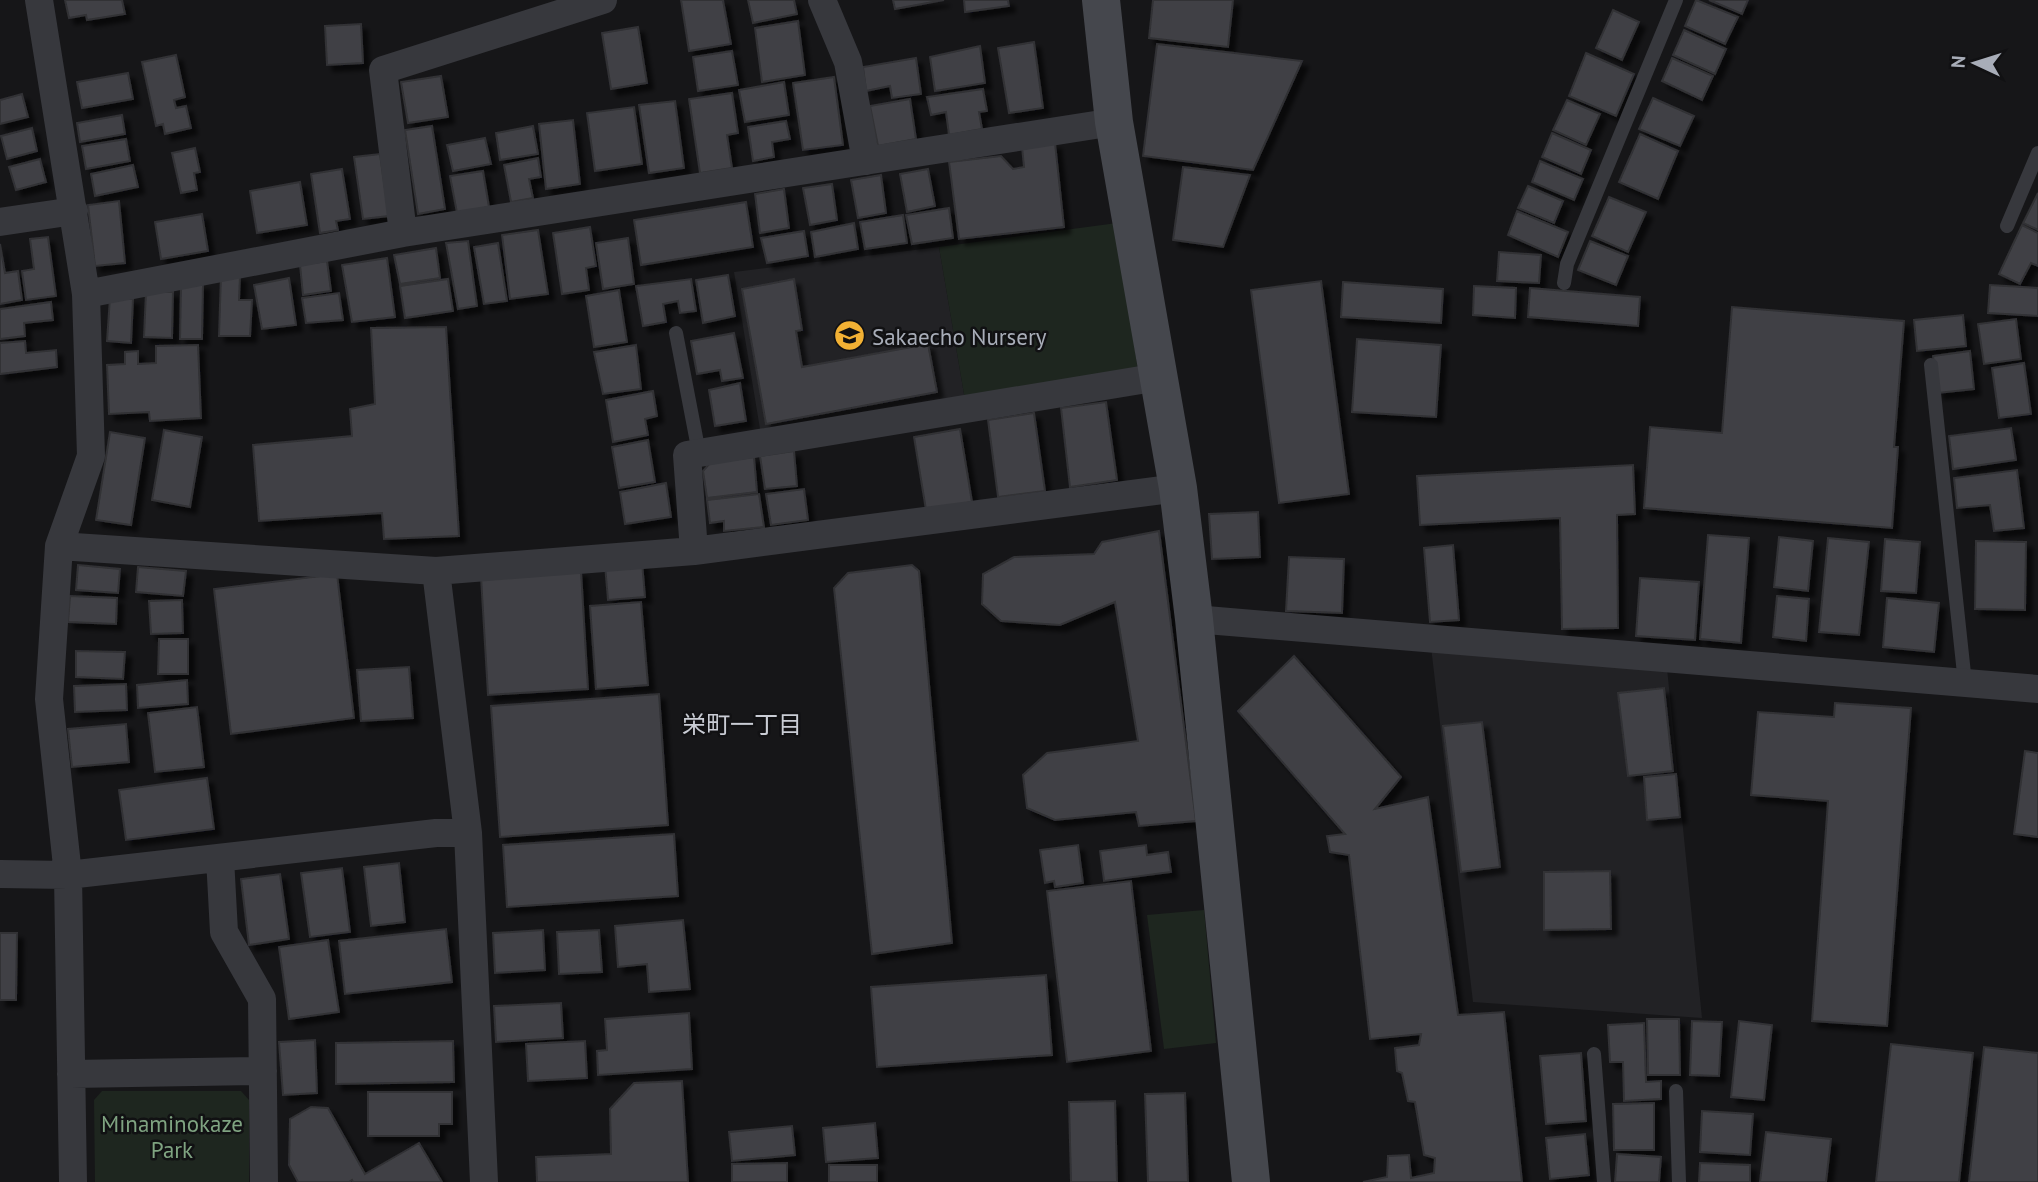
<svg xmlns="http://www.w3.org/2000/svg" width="2038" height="1182" font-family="'PT Sans','Noto Sans JP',sans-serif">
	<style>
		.built { fill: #222225 }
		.green { fill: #1e261f }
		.building { fill: #404145; stroke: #303034; stroke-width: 2; filter: url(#shadow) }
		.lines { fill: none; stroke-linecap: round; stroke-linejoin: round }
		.lane { stroke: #37383d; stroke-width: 14 }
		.street { stroke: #37383d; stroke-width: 28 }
		.secondary { stroke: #45474d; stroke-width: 38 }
		.labels { text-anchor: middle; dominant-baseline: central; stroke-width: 5; stroke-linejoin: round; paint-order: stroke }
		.poi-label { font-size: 23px; fill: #a8adb8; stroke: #111113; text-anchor: start }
		.park-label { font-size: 23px; fill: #7fa381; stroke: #111113 }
		.neighbourhood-label { font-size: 24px; fill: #c9ccd4; stroke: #111113 }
	</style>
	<defs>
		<filter id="shadow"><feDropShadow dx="6" dy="6" stdDeviation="2" flood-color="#0009"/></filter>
	</defs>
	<rect width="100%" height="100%" fill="#161618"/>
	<path class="built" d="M939 247 965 400 760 429 734 272Z
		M1431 647 1667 668 1702 1018 1473 1002Z"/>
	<path class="green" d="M1117 223 1138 371 965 400 939 247Z
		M1204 910 1216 1043 1164 1049 1147 915Z
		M102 1091H241L249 1100V1182H95L94 1100Z"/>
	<path class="building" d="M65 0H122L125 14 87 20 86 15 69 18Z
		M681 0H723L731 44 689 51Z
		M748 0H794L797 14 753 23Z
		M893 0H944L895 9Z
		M964 0H1008L1009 6 965 12Z
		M1153 0H1233L1228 47 1149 38Z
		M1696 0 1738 17 1725 44 1685 26Z
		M1709 0H1748L1742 14Z
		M1613 10 1639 22 1622 60 1596 48Z
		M798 21 805 75 762 82 755 28Z
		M361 24 363 63 327 65 325 26Z
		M638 27 647 83 611 89 602 33Z
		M1684 30 1726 49 1715 74 1673 55Z
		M1034 42 1043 108 1009 113 998 48Z
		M1157 44 1302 61 1253 170 1143 156Z
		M980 46 985 83 935 91 930 57Z
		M732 51 738 85 698 91 693 57Z
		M1586 53 1634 74 1616 116 1569 96Z
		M176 55 185 97 174 100 176 108 186 106 191 128 165 134 163 124 156 126 142 62Z
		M916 58 921 94 892 98 890 86 866 91 863 67Z
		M1672 58 1713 76 1702 100 1662 81Z
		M128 73 133 99 82 108 77 82Z
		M441 76 448 117 408 123 401 82Z
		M834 77 843 145 803 150 793 83Z
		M784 82 789 115 745 122 739 90Z
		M983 89 987 111 979 112 982 129 949 135 946 112 931 115 927 97Z
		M732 93 738 133 727 135 732 168 700 173 689 99Z
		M22 94 28 117 0 124V100Z
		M1653 98 1694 116 1680 146 1639 129Z
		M910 99 916 139 878 146 870 106Z
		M1567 100 1600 114 1586 145 1553 130Z
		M675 101 684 168 649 173 639 105Z
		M634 107 642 164 595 171 587 113Z
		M122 115 125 134 80 142 77 123Z
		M573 120 580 184 546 189 539 124Z
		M786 121 790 139 772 142 774 157 753 161 748 127Z
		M432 126 445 209 418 214 405 130Z
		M533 126 538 154 500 160 496 133Z
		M32 128 37 151 7 159 1 136Z
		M1552 133 1591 150 1581 174 1542 157Z
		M1640 134 1678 151 1658 199 1619 182Z
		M485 138 491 164 453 171 447 145Z
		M126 139 130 161 86 169 82 146Z
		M1055 143 1064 227 959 239 949 162 1001 156 1013 169 1024 167 1022 147Z
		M195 148 200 172 194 173 197 190 181 193 172 153Z
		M380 154 389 216 363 219 354 157Z
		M538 158 541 177 529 179 533 198 511 202 504 165Z
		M40 159 46 182 16 190 9 167Z
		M1540 161 1583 179 1574 200 1532 182Z
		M133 165 138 187 95 196 91 174Z
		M1183 167 1250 175 1223 247 1173 240Z
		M342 169 350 219 336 221 338 230 320 233 311 174Z
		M928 169 935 206 907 212 900 174Z
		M483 171 489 207 457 213 450 176Z
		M881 175 886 213 858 218 851 180Z
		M300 182 307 225 257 233 250 191Z
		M832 184 837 220 810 225 803 188Z
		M1528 186 1563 201 1554 223 1518 208Z
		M784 189 789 228 760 233 755 194Z
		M2038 193V230L2023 223Z
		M1609 197 1646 212 1628 252 1592 236Z
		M119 201 125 263 95 266 88 205Z
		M746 202 753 247 641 265 634 220Z
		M949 208 953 238 912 244 906 215Z
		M1517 211 1568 232 1558 257 1508 235Z
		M202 214 208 251 161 259 155 222Z
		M903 215 907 243 865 249 860 222Z
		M854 223 858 249 815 257 811 232Z
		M2022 225 2038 233V266L2031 263 2020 284 1999 274Z
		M590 227 596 266 586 268 589 290 562 294 553 233Z
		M538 230 548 294 510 299 502 235Z
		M804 231 808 256 767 263 761 238Z
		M48 237 56 296 26 300 22 271 34 269 30 239Z
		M628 238 634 284 603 289 596 243Z
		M468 241 477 306 458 309 446 243Z
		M1590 241 1628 256 1616 285 1578 270Z
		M498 243 507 301 484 304 474 247Z
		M0 244 5 273 18 271 22 300 0 304Z
		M436 248 440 278 400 284 394 255Z
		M1499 252 1541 255 1539 283 1497 281Z
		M387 258 395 317 352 322 342 265Z
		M327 261 331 291 303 295 300 265Z
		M221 274 240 276 239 300H252L250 336H219Z
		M728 275 735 316 703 323 696 280Z
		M289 278 296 325 262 329 254 285Z
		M448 279 453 311 405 318 400 286Z
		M691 279 696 311 680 313 678 301 663 304 666 322 643 326 636 286Z
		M794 279 802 330 796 331 802 367 928 344 937 392 766 424 742 289Z
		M1321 281 1349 494 1279 503 1251 290Z
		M1343 282 1443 289 1441 323 1341 317Z
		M181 284H203L202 339H180Z
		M1990 285 2038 288V316L1988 313Z
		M1474 286 1516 288 1515 318 1473 315Z
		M1530 288 1640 297 1638 326 1528 317Z
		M619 290 627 342 594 347 586 296Z
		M146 291 173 292 172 338 144 337Z
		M339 293 343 320 306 323 302 298Z
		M110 297 133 299 131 343 107 341Z
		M51 302 53 320 24 323 25 336 0 339V309Z
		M1732 307 1904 321 1894 447H1898L1892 528 1644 508 1650 427 1722 433Z
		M1963 315 1966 346 1917 351 1914 320Z
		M2016 319 2021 359 1984 364 1978 324Z
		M446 327 459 536 384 539 382 513 259 521 253 445 352 436 350 409 375 404 371 328Z
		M734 333 743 378 722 381 720 370 697 374 691 341Z
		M1357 339 1441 345 1436 417 1352 412Z
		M25 341 26 353 56 350 57 367 0 374V343Z
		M198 345 201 418 150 421 149 412 109 414 107 365 125 364V352L138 351V364L156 363V346Z
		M636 345 641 389 603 394 594 352Z
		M1970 351 1974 389 1938 393 1933 356Z
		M2024 363 2031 414 1999 418 1992 368Z
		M740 383 746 421 715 426 709 390Z
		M653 391 657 416 645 419 648 435 613 442 606 400Z
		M1106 402 1117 480 1070 487 1061 408Z
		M1034 413 1045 491 998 497 988 420Z
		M2011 428 2016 460 1953 469 1949 436Z
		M960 429 972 502 926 510 914 437Z
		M164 430 202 437 190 507 152 500Z
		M110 432 145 438 131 525 96 520Z
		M648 440 655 482 619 488 612 447Z
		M794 451 797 486 765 489 760 456Z
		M754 457 757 492 707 498 703 471 710 463Z
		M1633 465 1635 514 1617 515 1618 628 1562 629 1560 518 1420 525 1417 476Z
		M2017 470 2024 528 1994 531 1990 505 1957 508 1954 478Z
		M666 483 671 517 625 524 620 492Z
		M804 489 808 520 771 525 766 494Z
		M759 494 764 527 724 531V521L710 523 707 500Z
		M1258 512 1260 557 1212 559 1209 514Z
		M1159 531 1196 821 1139 826 1136 812 1055 820 1027 808 1023 775 1047 753 1138 741 1115 602 1060 625 1001 621 982 604 983 574 1014 557 1094 554 1102 542Z
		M1708 535 1749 538 1741 643 1700 639Z
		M1779 537 1813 541 1808 591 1774 587Z
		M1828 538 1869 542 1859 635 1819 632Z
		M1885 539 1920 542 1916 593 1881 591Z
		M1976 541 2026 542 2025 610 1975 609Z
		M1453 545 1459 620 1430 622 1424 548Z
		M1289 557 1344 559 1342 613 1286 611Z
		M642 562 645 597 608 600 605 565Z
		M78 565 120 569 118 593 76 590Z
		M912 565 919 571 952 943 872 954 834 588 848 573Z
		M138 567 186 571 183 596 136 592Z
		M581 571 588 689 488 695 481 577Z
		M337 574 354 718 231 734 214 589Z
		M1640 578 1699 582 1695 640 1636 636Z
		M70 596 117 598 116 624 68 622Z
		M1777 596 1809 599 1806 641 1773 637Z
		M1887 598 1939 603 1934 652 1883 647Z
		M182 600 183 633 151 634 149 601Z
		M641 602 648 685 596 689 590 606Z
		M159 639H188V674H158Z
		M76 651 125 652 123 679 76 677Z
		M1294 656 1401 777 1375 809 1428 797 1458 1015 1504 1012 1522 1182H1363L1387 1177 1388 1156 1409 1155 1411 1178 1434 1173 1435 1158 1424 1155 1415 1102 1408 1101 1402 1073 1397 1071 1395 1048 1419 1045 1421 1034 1370 1039 1349 855 1330 852 1327 836 1345 834 1238 711Z
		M409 667 413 718 361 721 357 670Z
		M187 680 188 704 138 708 137 685Z
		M126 684 127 710 75 712 74 686Z
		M1664 688 1673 771 1628 776 1618 693Z
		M659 694 668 825 500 837 491 706Z
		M1835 703 1911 708 1887 1026 1812 1021 1828 801 1751 795 1758 712 1834 717Z
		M197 707 204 767 155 772 148 713Z
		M1482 722 1500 867 1461 872 1443 726Z
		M126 724 129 762 72 767 68 729Z
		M2025 751 2038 753V837L2014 834Z
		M1676 774 1680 817 1647 820 1644 777Z
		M207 778 214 829 126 840 119 790Z
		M674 834 678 896 507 907 503 845Z
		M1078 845 1083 883 1055 887 1054 881 1045 883 1040 850Z
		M1146 845 1147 855 1168 852 1171 872 1104 881 1100 851Z
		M399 863 405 922 371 926 364 867Z
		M342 868 350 932 310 937 301 873Z
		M1610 871 1611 929 1544 930V872Z
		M280 874 289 939 249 945 241 879Z
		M1131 881 1151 1051 1067 1062 1047 891Z
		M683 920 690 989 649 992 647 964 618 967 615 926Z
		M446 929 452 982 345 994 339 941Z
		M543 930 545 970 495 973 493 933Z
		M599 930 602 972 559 974 557 932Z
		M0 933H17L16 1000H0Z
		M328 940 339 1012 289 1019 279 947Z
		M1046 975 1052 1055 877 1067 871 987Z
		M561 1003 563 1038 496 1042 494 1006Z
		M689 1013 692 1069 598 1075 597 1051 607 1050 605 1019Z
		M1647 1019H1679L1680 1075H1648Z
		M1692 1021 1722 1022 1719 1076 1690 1075Z
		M1739 1021 1772 1025 1764 1100 1731 1097Z
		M1644 1023 1646 1082 1661 1081V1099L1624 1101 1623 1062H1610L1608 1025Z
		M315 1040 317 1093 283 1095 279 1042Z
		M453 1041 454 1082 336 1084V1043Z
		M585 1041 587 1078 528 1081 526 1044Z
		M1891 1044 1973 1053 1959 1182H1876Z
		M1984 1047 2038 1053V1182H1969Z
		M1581 1053 1586 1121 1546 1124 1540 1056Z
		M682 1081 688 1182H537L536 1157 611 1154 610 1109 634 1083Z
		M368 1092H452V1124H439V1136H368Z
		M1185 1093 1188 1182H1148L1145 1094Z
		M1115 1101 1117 1182H1071L1069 1102Z
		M1654 1103V1150H1614L1613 1104Z
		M311 1107 328 1108 365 1174 419 1143 442 1182H353L352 1180 349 1182H298L289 1165 290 1119Z
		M1702 1111 1753 1114 1750 1155 1700 1152Z
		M875 1123 878 1158 826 1162 823 1128Z
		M792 1126 795 1155 732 1161 729 1132Z
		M1766 1132 1831 1139 1826 1182H1760Z
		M1585 1134 1589 1175 1550 1179 1546 1138Z
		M1617 1154 1661 1157 1659 1182H1615Z
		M787 1163V1182H732V1164Z
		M1700 1163 1750 1165V1182H1699Z
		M829 1165H877V1182H829Z"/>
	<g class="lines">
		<path class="lane" d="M2007 226 2038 153
			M1564 283 1567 264 1676 0
			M676 333 699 453
			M1931 365 1965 683
			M1594 1054 1604 1182
			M1676 1091 1679 1182"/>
		<path class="street" d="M39 0 86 294 91 456 59 546 49 699 68 875 73 1182
			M822 0 848 62 866 161
			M0 222 74 211
			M403 233 383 70 603 0
			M86 294 403 233 1114 122
			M59 546 436 571 694 551 1178 488
			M694 551 687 455 1159 377
			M436 571 468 833 484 1182
			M1194 619 2038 689
			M220 858 224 932 262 999 264 1182
			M0 874 68 875 436 833H468
			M71 1074 263 1071"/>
		<path class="secondary" d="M1101 0 1114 122 1178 488 1194 619 1251 1182"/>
	</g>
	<defs>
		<symbol id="school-disc" viewBox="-11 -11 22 22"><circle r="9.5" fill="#f2b134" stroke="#111113"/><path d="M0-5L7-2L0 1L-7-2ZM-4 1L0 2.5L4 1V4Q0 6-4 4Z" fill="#111"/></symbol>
	</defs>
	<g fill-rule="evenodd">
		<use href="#school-disc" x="832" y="318" width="35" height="35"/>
	</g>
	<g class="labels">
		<g class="poi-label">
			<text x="872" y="336">Sakaecho Nursery</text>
		</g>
		<g class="park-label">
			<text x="172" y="1123">Minaminokaze<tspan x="172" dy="26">Park</tspan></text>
		</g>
		<g class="neighbourhood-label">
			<text x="742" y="724">栄町一丁目</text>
		</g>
	</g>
	<g transform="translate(1975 63) rotate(274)" stroke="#111113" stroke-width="5" paint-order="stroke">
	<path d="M0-5L12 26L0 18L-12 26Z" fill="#a8adb8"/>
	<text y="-10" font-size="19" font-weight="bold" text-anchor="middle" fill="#a8adb8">N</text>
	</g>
</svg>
